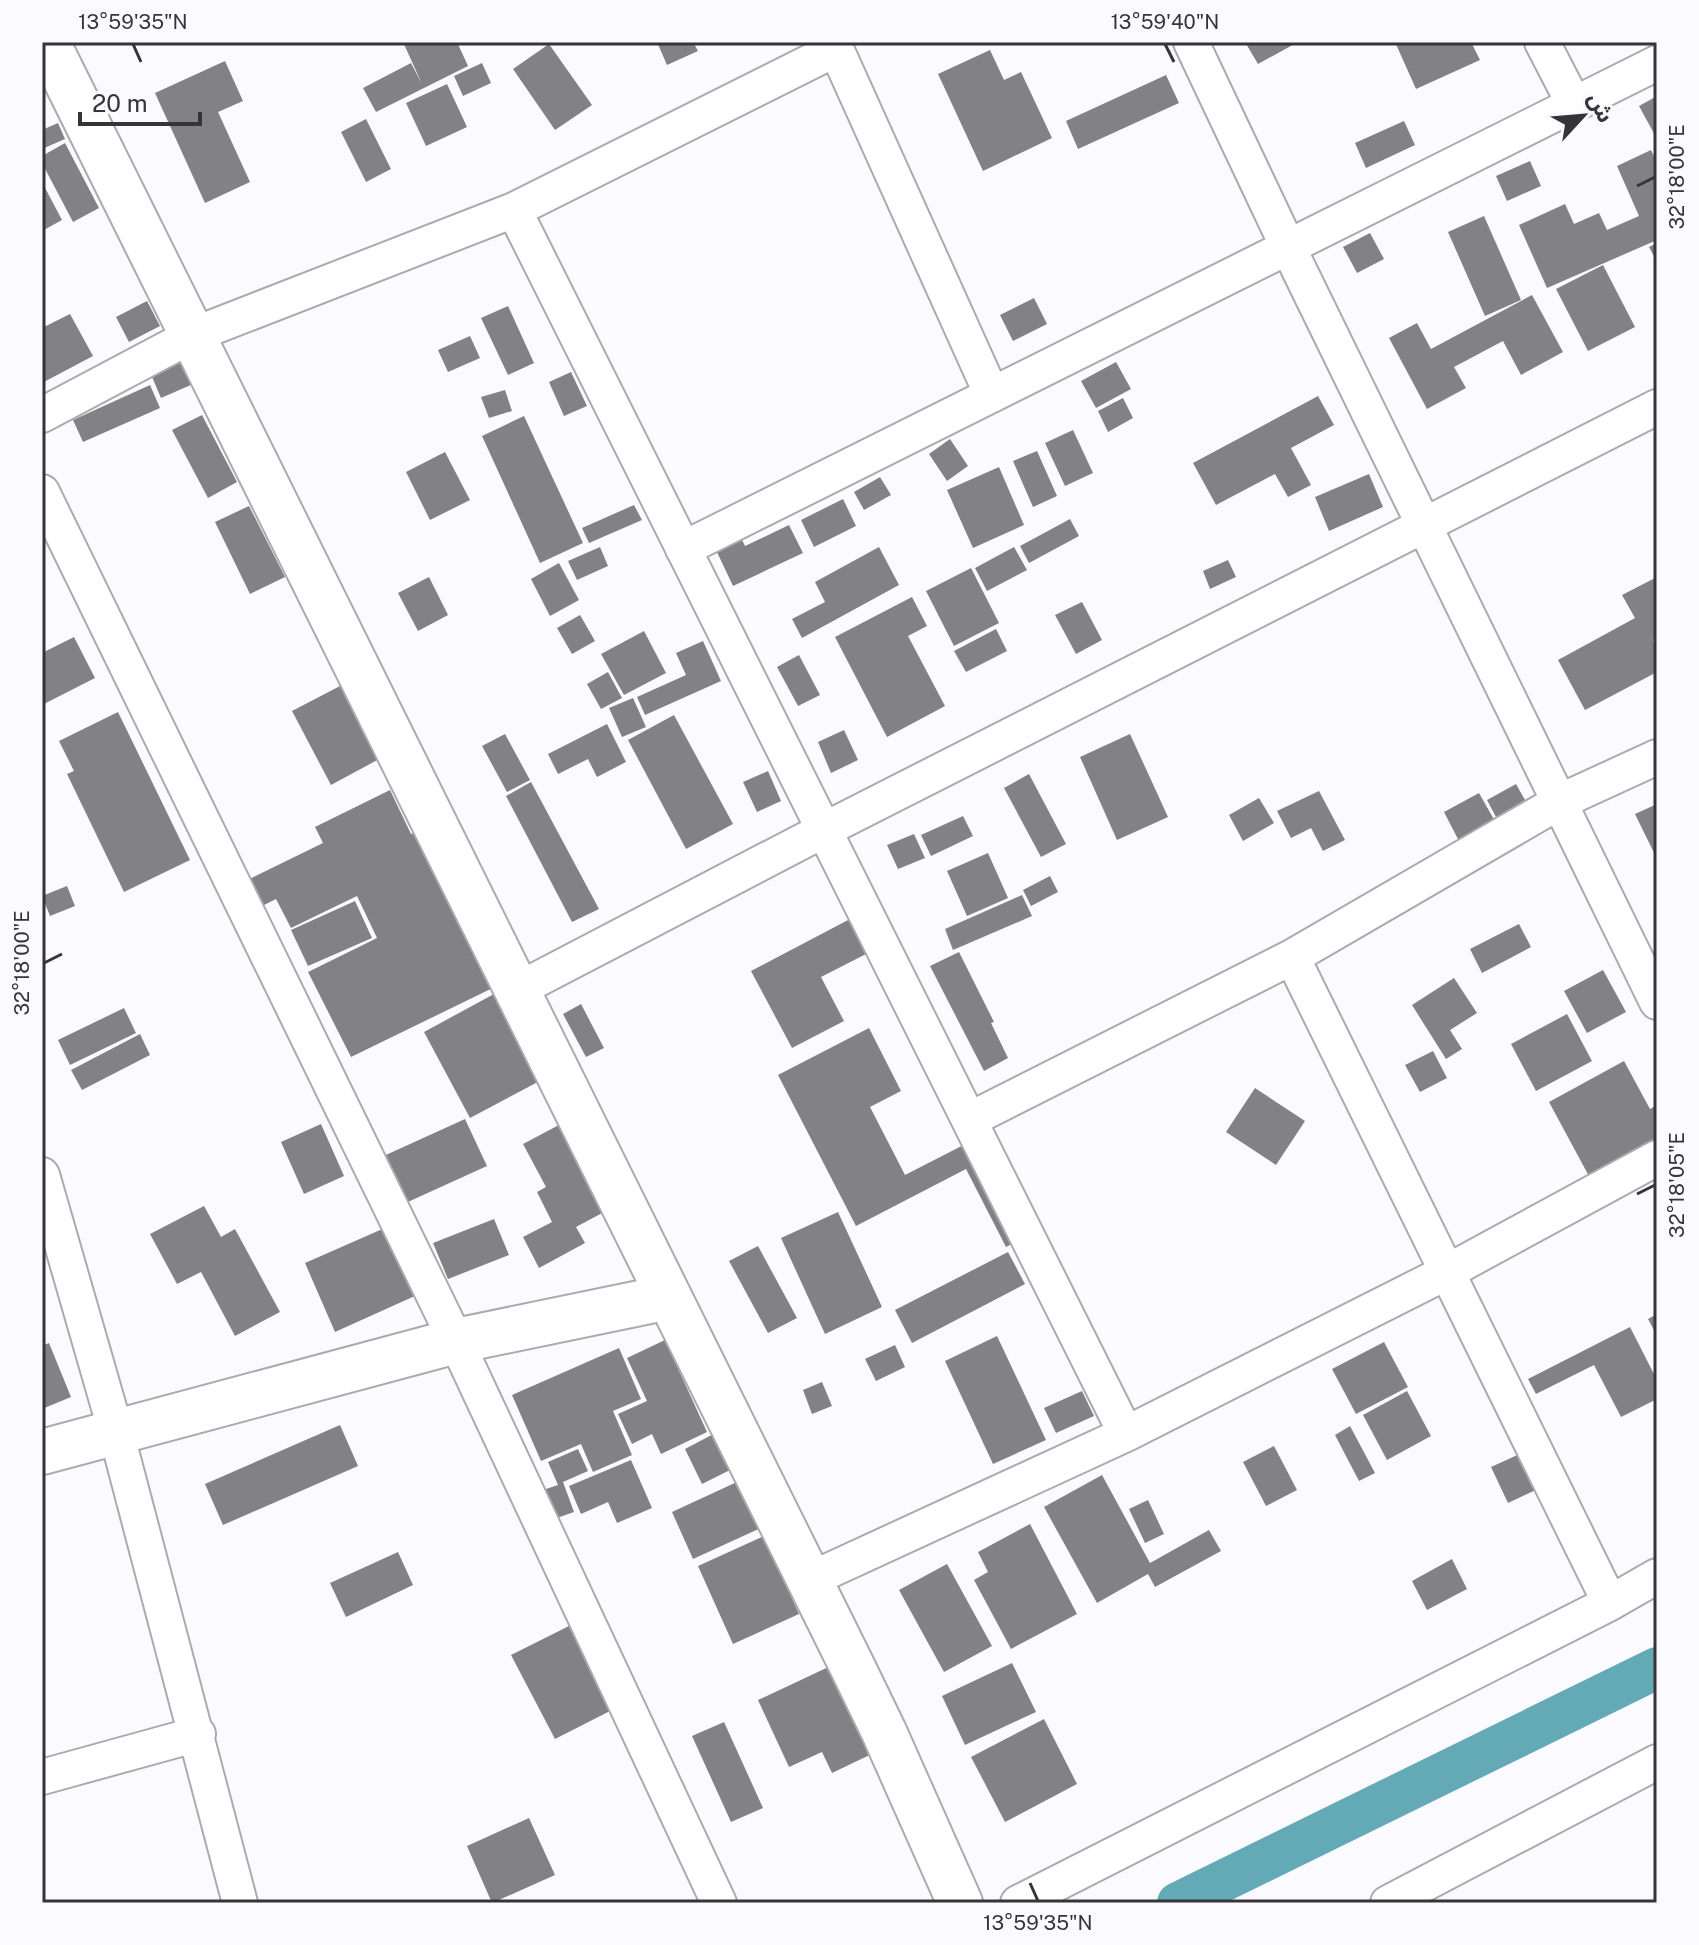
<svg xmlns="http://www.w3.org/2000/svg" width="1699" height="1945" font-family="'Public Sans','Noto Sans Arabic',sans-serif">
	<style>
		.lines { fill: none; stroke-linecap: round; stroke-linejoin: round }
		.canal { stroke: #63a9b6; stroke-width: 42 }
		.building { fill: #828186 }
		.street-casing { stroke: #abaaaf; stroke-width: 38 }
		.secondary-casing { stroke: #abaaaf; stroke-width: 48 }
		.street { stroke: #fff; stroke-width: 34 }
		.secondary { stroke: #fff; stroke-width: 44 }
		.ticks { fill: none; stroke: #353537; stroke-width: 3 }
		.neatline { fill: none; stroke: #353537; stroke-width: 3 }
		.ticks-label { font-size: 20px; text-anchor: middle; fill: #353537 }
	</style>
	<rect width="100%" height="100%" fill="#fbfaff"/>
	<g class="lines">
		<path class="canal" d="M1178 1903 1657 1668"/>
	</g>
	<path class="building" d="M403 42H457L468 66 376 112 363 88 411 63 422 84Z
		M657 42H693L698 51 667 65Z
		M1245 42H1298L1258 64Z
		M1395 42H1471L1480 60 1416 89Z
		M549 44 592 105 555 130 513 69Z
		M990 50 1004 80 1021 72 1052 138 983 171 938 74Z
		M225 61 243 101 218 112 250 182 205 203 155 93Z
		M482 63 491 83 463 96 454 76Z
		M1166 75 1179 103 1078 149 1066 121Z
		M447 84 467 127 426 146 406 103Z
		M1657 96V139L1639 106Z
		M366 119 391 169 366 182 341 132Z
		M1404 121 1415 145 1366 168 1355 143Z
		M58 123 65 139 42 149V130Z
		M65 143 99 208 73 222 42 163V156Z
		M1651 150 1657 163V240L1547 288 1519 225 1565 204 1574 224 1599 213 1607 230 1639 216 1617 166Z
		M1530 161 1541 186 1507 201 1496 176Z
		M42 182 62 220 42 231Z
		M1484 216 1521 300 1485 316 1448 232Z
		M1370 233 1384 259 1357 273 1343 247Z
		M1657 243V262L1649 247Z
		M1603 265 1635 327 1588 351 1556 289Z
		M1532 295 1563 352 1521 375 1503 341 1454 367 1466 388 1427 409 1389 338 1417 323 1431 349Z
		M1034 298 1047 324 1013 341 1000 315Z
		M147 301 160 326 129 342 116 317Z
		M508 306 534 363 508 375 481 318Z
		M70 314 93 356 42 383V328Z
		M470 336 480 358 448 372 438 350Z
		M173 337 193 384 161 398 141 351Z
		M1116 362 1131 389 1096 408 1081 381Z
		M571 372 587 406 564 416 549 382Z
		M150 385 160 408 83 442 73 420Z
		M505 390 512 411 489 418 481 397Z
		M1318 396 1334 425 1291 448 1311 485 1288 497 1275 474 1216 505 1193 463Z
		M1123 398 1133 418 1108 432 1098 411Z
		M202 415 237 482 208 498 172 430Z
		M524 416 583 543 540 563 482 436Z
		M1073 430 1093 473 1065 486 1045 443Z
		M950 439 968 466 947 481 929 454Z
		M1037 451 1057 496 1033 507 1013 461Z
		M445 452 470 500 430 520 406 472Z
		M999 467 1024 525 973 548 947 490Z
		M1369 474 1383 507 1329 531 1315 497Z
		M880 477 891 495 864 510 854 492Z
		M843 499 856 526 814 547 801 520Z
		M634 505 642 520 589 543 582 528Z
		M249 506 285 577 250 594 215 522Z
		M732 519 745 546 789 525 803 553 733 586 707 531Z
		M1070 519 1079 536 1029 563 1020 546Z
		M600 547 608 566 577 580 568 561Z
		M879 547 899 585 802 638 792 619 825 602 815 582Z
		M1014 547 1027 570 987 591 975 568Z
		M1228 560 1236 577 1210 589 1203 571Z
		M559 563 579 600 550 616 531 579Z
		M971 568 999 623 954 646 926 591Z
		M429 577 448 615 418 631 398 593Z
		M1657 577V638L1653 640 1657 648V672L1585 710 1558 660 1635 618 1622 595Z
		M912 597 927 626 908 636 945 706 887 737 835 637Z
		M1082 602 1102 640 1076 654 1055 615Z
		M580 615 595 641 572 654 557 628Z
		M996 629 1007 651 966 672 954 651Z
		M644 631 666 673 624 695 601 654Z
		M74 637 95 678 42 705V653Z
		M703 641 721 681 645 715 637 697 686 675 676 653Z
		M799 655 820 695 798 706 777 667Z
		M608 672 622 698 601 709 587 684Z
		M342 685 381 758 331 785 292 711Z
		M633 698 646 727 622 737 609 708Z
		M118 712 190 860 124 892 67 774 74 771 59 741Z
		M674 715 733 824 686 849 628 740Z
		M607 724 626 762 597 777 588 759 558 774 548 754Z
		M844 730 858 760 831 773 818 742Z
		M505 734 530 780 507 792 482 746Z
		M1130 734 1168 817 1117 840 1080 757Z
		M768 771 781 801 757 812 743 782Z
		M1029 774 1066 844 1041 857 1004 788Z
		M531 782 599 909 572 922 506 796Z
		M1516 784 1525 800 1496 817 1487 800Z
		M390 790 411 834 431 825 507 981 351 1057 308 972 377 938 357 896 291 928 276 899 256 909 243 882 323 843 315 827Z
		M1319 791 1345 840 1323 851 1311 828 1291 838 1277 811Z
		M1479 793 1496 823 1460 843 1444 812Z
		M1259 798 1274 823 1243 841 1229 815Z
		M1657 804V859L1635 814Z
		M963 816 973 836 931 856 921 835Z
		M914 834 925 858 898 869 887 845Z
		M988 853 1008 898 967 916 947 871Z
		M1050 876 1058 892 1031 906 1023 890Z
		M67 886 75 906 50 916 42 896Z
		M1022 895 1032 916 953 950 945 929Z
		M355 901 372 938 308 966 291 930Z
		M850 919 868 953 821 977 844 1021 792 1048 751 971Z
		M1519 924 1531 947 1482 973 1470 949Z
		M959 952 994 1022 991 1023 1008 1058 984 1071 930 966Z
		M1603 970 1626 1012 1587 1033 1564 991Z
		M1454 978 1477 1013 1450 1030 1462 1049 1446 1059 1412 1005Z
		M505 988 551 1075 470 1118 424 1032Z
		M581 1004 604 1048 586 1057 563 1014Z
		M124 1008 136 1033 70 1065 58 1040Z
		M1567 1014 1592 1061 1536 1091 1511 1044Z
		M869 1028 901 1091 870 1107 905 1175 983 1135 1033 1233 1006 1247 966 1169 856 1226 778 1075Z
		M140 1034 150 1055 82 1090 71 1070Z
		M1433 1051 1447 1078 1420 1092 1405 1065Z
		M1624 1061 1650 1109 1657 1105V1141L1590 1178 1549 1102Z
		M1255 1088 1305 1121 1276 1165 1226 1132Z
		M574 1117 619 1204 576 1227 585 1243 539 1268 523 1237 552 1222 537 1192 546 1187 523 1144Z
		M465 1119 487 1166 399 1206 377 1159Z
		M321 1124 344 1176 304 1194 281 1142Z
		M204 1206 221 1237 235 1229 280 1312 235 1336 201 1272 177 1284 150 1234Z
		M838 1212 882 1307 825 1334 781 1238Z
		M494 1219 509 1255 448 1279 433 1243Z
		M387 1227 417 1295 335 1332 305 1263Z
		M758 1246 797 1318 768 1333 729 1261Z
		M1008 1252 1025 1284 912 1343 895 1310Z
		M1657 1314V1336L1648 1319Z
		M1630 1327 1657 1380V1399L1621 1417 1594 1365 1536 1394 1528 1379Z
		M997 1336 1046 1440 993 1464 945 1361Z
		M665 1340 707 1432 661 1454 652 1434 632 1444 618 1414 647 1401 627 1358Z
		M1384 1342 1408 1387 1356 1414 1332 1369Z
		M49 1343 71 1397 42 1409V1346Z
		M895 1345 905 1367 876 1381 865 1359Z
		M619 1348 641 1399 613 1411 632 1455 593 1472 581 1444 541 1461 512 1395Z
		M822 1382 832 1406 812 1414 803 1390Z
		M1082 1391 1094 1416 1056 1433 1044 1408Z
		M1407 1391 1431 1436 1387 1460 1363 1415Z
		M340 1425 358 1466 223 1525 205 1484Z
		M1350 1426 1375 1473 1359 1481 1335 1435Z
		M721 1430 738 1466 702 1484 685 1449Z
		M1274 1446 1297 1490 1266 1506 1243 1462Z
		M578 1449 588 1471 563 1482 574 1512 554 1519 543 1490 558 1485 548 1462Z
		M1524 1452 1540 1488 1508 1503 1491 1467Z
		M631 1460 652 1508 617 1523 608 1502 581 1514 569 1486Z
		M752 1475 774 1522 693 1559 672 1512Z
		M1102 1475 1150 1563 1209 1530 1221 1551 1155 1587 1148 1574 1097 1603 1044 1507Z
		M1148 1500 1164 1534 1145 1543 1129 1509Z
		M1030 1524 1077 1614 1011 1649 974 1580 988 1572 978 1552Z
		M764 1536 799 1614 733 1644 698 1566Z
		M398 1552 413 1585 346 1617 330 1583Z
		M1452 1559 1467 1589 1427 1610 1412 1581Z
		M947 1564 992 1646 944 1672 899 1590Z
		M569 1626 612 1710 555 1739 511 1655Z
		M837 1663 878 1751 832 1773 822 1752 789 1767 758 1700Z
		M1012 1663 1036 1712 965 1745 942 1696Z
		M1044 1719 1077 1784 1005 1822 971 1757Z
		M724 1722 763 1808 731 1822 692 1736Z
		M529 1818 555 1875 492 1903 467 1846Z"/>
	<g class="lines">
		<defs>
			<path id="street" d="M833 42 992 395
				M1191 42 1288 247 1657 1002
				M1542 42 1574 104
				M514 210 1126 1434
				M42 415 193 335 514 210 836 49
				M42 492 456 1341 719 1903
				M683 549 1657 63
				M1292 957 1610 1603
				M517 990 824 830 1657 407
				M969 1120 1292 957 1559 802 1657 757
				M42 1175 116 1432 240 1903
				M809 1580 1126 1434 1447 1272 1657 1158
				M42 1777 198 1734
				M1018 1903 1610 1603 1657 1576
				M1388 1903 1657 1762"/>
			<path id="secondary" d="M47 42 852 1666 884 1732 960 1903
				M42 1452 456 1341 669 1297"/>
		</defs>
		<use href="#street" class="street-casing"/>
		<use href="#secondary" class="secondary-casing"/>
		<use href="#street" class="street"/>
		<use href="#secondary" class="secondary"/>
	</g>
	<path class="ticks" d="M133 44 141 62M1165 44 1174 62M1637 186 1655 177M44 963 62 954M1637 1194 1655 1185M1030 1883 1038 1901"/>
	<rect width="1699" height="1945" fill="none" stroke="#fbfaff" stroke-width="88"/>
	<g transform="translate(1583 116) rotate(64)" stroke="#fbfaff" stroke-width="6" paint-order="stroke">
	<path d="M0-6L14 30L0 20L-14 30Z" fill="#353537"/>
	<text y="-12" font-size="22" font-weight="bold" text-anchor="middle" fill="#353537">ش</text>
	</g>
	<path d="M80 112v12h120v-12" fill="none" stroke="#353537" stroke-width="4"/>
	<text x="92" y="112" font-size="24" fill="#353537" stroke="#fbfaff" stroke-width="6" paint-order="stroke">20 m</text>
	<rect x="44" y="44" width="1611" height="1857" class="neatline"/>
	<g class="ticks-label">
		<text x="133" y="29">13°59'35"N</text>
		<text x="1165" y="29">13°59'40"N</text>
		<text transform="translate(1677 177) rotate(-90)" y="7">32°18'00"E</text>
		<text transform="translate(22 963) rotate(-90)" y="7">32°18'00"E</text>
		<text transform="translate(1677 1185) rotate(-90)" y="7">32°18'05"E</text>
		<text x="1038" y="1930">13°59'35"N</text>
	</g>
</svg>
